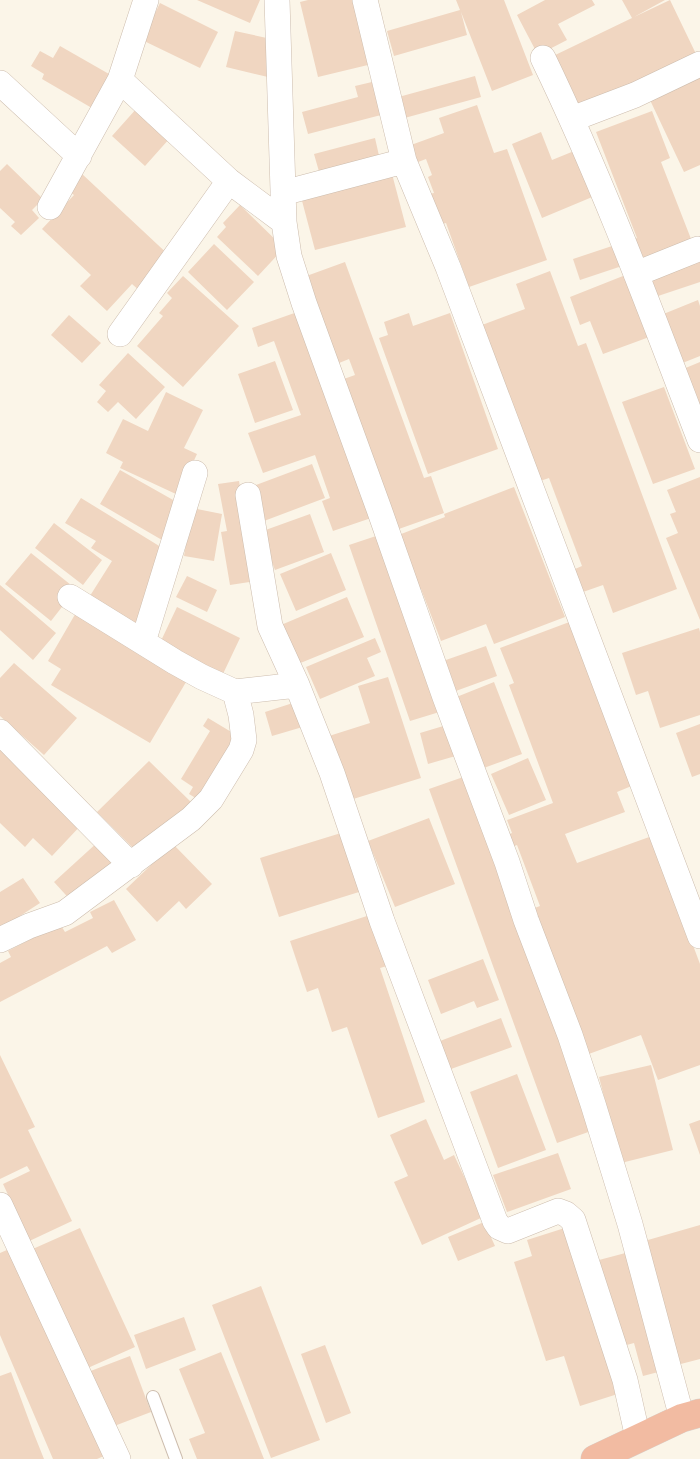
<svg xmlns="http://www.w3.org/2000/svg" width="700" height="1459" font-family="'Work Sans',sans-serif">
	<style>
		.building { fill: #f0d6c1 }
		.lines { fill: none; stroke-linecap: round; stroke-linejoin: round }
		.lane-casing { stroke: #cdbdae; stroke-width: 14 }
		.street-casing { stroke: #cdbdae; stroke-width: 26 }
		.highway-casing { stroke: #d8d2cd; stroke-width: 29 }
		.lane { stroke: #fff; stroke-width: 12 }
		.street { stroke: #fff; stroke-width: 25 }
		.highway { stroke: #f2bba2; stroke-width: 28 }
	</style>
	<rect width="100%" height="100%" fill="#fbf5e8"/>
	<path class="building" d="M197 0H260L250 23Z
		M308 0H357L372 64 318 77 300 2Z
		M456 0H504L533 75 492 91 461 12 467 35 394 56 387 31 460 10Z
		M545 0H592L595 5 558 24 567 40 538 55 517 15Z
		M622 0H665L634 17 670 0 697 56 576 113 549 58 632 18Z
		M160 3 218 32 200 68 142 40Z
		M235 31 276 40 268 77 226 67Z
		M60 46 116 78 97 111 42 79 44 74 31 66 40 51 53 58Z
		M475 76 481 97 401 119 395 98Z
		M700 77V165L684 172 650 100Z
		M372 82 381 115 308 134 302 112 358 97 355 86Z
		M477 105 494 153 507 149 547 260 469 287 446 223 436 226 425 195 434 193 428 177 432 175 426 159 418 162 411 145 444 133 439 118Z
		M137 108 170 138 145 166 112 136Z
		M652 111 670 158 661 162 693 244 639 264 630 241 637 238 596 132Z
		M541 132 552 160 579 149 597 195 542 218 512 144Z
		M375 138 380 160 320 175 314 154Z
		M7 164 43 199 32 210 39 218 21 235 11 226 15 222 0 208V171Z
		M81 173 173 259 141 292 132 284 107 311 80 286 91 275 42 229 74 195 66 189Z
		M392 174 406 227 315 250 301 197Z
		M240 205 284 248 258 276 217 237 226 227 223 223Z
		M214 244 254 282 227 310 188 272Z
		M618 244 625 265 580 280 573 259Z
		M700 258V282L658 296 650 276Z
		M345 262 424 478 431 476 444 513 396 530 341 380 355 375 349 359 334 365 301 278Z
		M550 271 578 346 586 343 677 589 613 613 603 585 583 592 575 569 582 566 549 478 540 481 482 325 525 309 516 284Z
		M628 274 652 336 603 354 590 321 580 325 570 297Z
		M183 276 239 326 183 387 137 346 163 316 159 313 172 298 167 293Z
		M698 300 700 306V356L680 364 661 315Z
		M303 310 377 516 333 531 322 501 330 498 315 455 263 473 248 433 301 415 274 341 258 347 252 328Z
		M409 313 413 326 450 313 498 449 428 474 379 338 388 335 384 322Z
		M69 315 101 343 82 363 51 335Z
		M128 353 165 387 136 419 118 402 108 412 97 402 106 391 99 385Z
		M275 361 293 410 255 423 238 374Z
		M700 362V430L676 372Z
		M664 387 695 469 653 484 622 402Z
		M166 392 203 410 184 448 197 454 178 495 120 468 123 462 106 453 123 419 148 431Z
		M312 464 325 498 264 521 251 487Z
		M120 470 182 505 162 540 100 504Z
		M700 477V620L666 538 678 533 670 514 676 512 667 490Z
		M239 481 256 581 230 585 221 532 227 531 218 484Z
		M514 487 565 617 494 644 486 624 441 641 421 589 417 590 396 536 445 517 444 514Z
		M81 498 169 552 146 589 155 594 134 628 88 599 112 561 91 548 96 541 65 523Z
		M192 508 222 514 214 561 184 556Z
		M310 514 324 552 275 570 260 532Z
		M54 523 102 560 83 585 35 548Z
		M385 533 446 710 410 721 349 545Z
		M31 553 76 589 51 621 5 584Z
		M331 553 346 590 296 611 280 574Z
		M187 576 217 590 207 612 176 597Z
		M0 585 56 633 33 660 0 630Z
		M347 597 364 637 298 664 281 625Z
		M177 607 240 638 222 676 159 645Z
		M77 611 189 677 150 743 51 685 61 669 48 661Z
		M572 621 634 785 617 792 625 812 565 834 577 863 652 836 700 964V1065L658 1080 641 1035 586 1055 532 909 540 906 517 845 509 848 505 836 512 833 507 820 553 803 509 685 514 683 500 648Z
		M699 628 700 632V715L660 728 648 691 636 695 622 653Z
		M375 638 381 652 367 658 375 676 320 699 306 667Z
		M486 646 497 676 453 692 443 661Z
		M14 663 77 718 44 755 0 716V678Z
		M388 677 421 778 350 800 329 736 370 723 358 686Z
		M494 682 522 754 481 769 454 698Z
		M299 701 306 726 272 736 265 712Z
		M208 718 243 739 204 803 189 794 193 787 181 779 210 731 203 726Z
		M450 724 459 755 428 764 420 733Z
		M700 724V774L692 777 676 733Z
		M0 742 84 822 52 856 33 838 25 847 0 823Z
		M528 758 546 800 509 815 491 774Z
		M149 761 191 802 139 854 97 812Z
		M469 775 597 1129 557 1143 429 789Z
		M429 818 455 884 395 907 368 841Z
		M341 833 359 892 279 917 260 858Z
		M99 841 120 863 75 905 54 882Z
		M173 844 212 884 186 909 179 901 157 922 126 889Z
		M23 878 40 903 0 929V892Z
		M114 900 136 940 112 953 107 946 0 1002V963L11 957 8 951 60 924 65 932 93 918 90 912Z
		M370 915 387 966 380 968 425 1102 378 1118 347 1027 332 1032 318 988 307 992 290 941Z
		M483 959 499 1000 477 1008 474 1001 441 1014 428 980Z
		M501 1018 512 1047 451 1069 440 1041Z
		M0 1055 35 1127 28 1130 72 1221 23 1244 17 1214 3 1184 30 1171 27 1166 0 1179Z
		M651 1065 673 1150 621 1163 599 1077Z
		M517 1074 546 1150 498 1168 470 1092Z
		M426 1119 444 1160 454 1155 483 1217 422 1245 394 1182 408 1176 390 1135Z
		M700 1120V1155L689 1124Z
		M558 1153 571 1189 507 1212 493 1175Z
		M484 1222 495 1246 458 1261 448 1237Z
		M700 1225V1359L677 1365 641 1242Z
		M571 1226 624 1392 580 1406 564 1356 546 1361 514 1262 532 1256 527 1240Z
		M80 1228 135 1347 81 1371 26 1252Z
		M16 1246 106 1455 97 1459H53L0 1335V1253Z
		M633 1251 666 1370 643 1376 634 1343 623 1346 599 1260Z
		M261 1286 320 1440 271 1458 212 1305Z
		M184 1317 196 1350 146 1369 134 1335Z
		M325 1345 351 1413 326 1423 301 1354Z
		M221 1352 247 1416 264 1459H197L189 1439 205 1433 179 1369Z
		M130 1356 151 1412 109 1428 88 1372Z
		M11 1372 34 1434 44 1459H0V1376Z"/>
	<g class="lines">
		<defs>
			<path id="lane" d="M153 1397 176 1459"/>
			<path id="street" d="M277 0 284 222 289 256 304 303 379 509 445 697 507 862 526 920 570 1035 593 1104 630 1224 682 1418
				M365 0 404 161 448 267 700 936
				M543 58C603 182 651 312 700 440
				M120 80 229 181 284 222
				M0 83 79 156
				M572 119 635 95 700 64
				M283 193 404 161
				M50 207 120 80 146 0
				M636 274 698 249
				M120 334 229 181
				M248 495 270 626 297 685 332 773 382 921 495 1221 499 1227 508 1231 558 1211 566 1214 573 1220 625 1380 638 1438
				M70 597 175 662 202 677 235 692 297 685
				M143 642 195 473
				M0 732 131 865
				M0 940 29 926 65 913 191 819 211 799 241 750 244 740 241 715 235 692
				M0 1205 118 1459"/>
			<path id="highway" d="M595 1459 682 1418 700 1413"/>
		</defs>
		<use href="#lane" class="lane-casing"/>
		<use href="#street" class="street-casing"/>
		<use href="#highway" class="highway-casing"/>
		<use href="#lane" class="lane"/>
		<use href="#street" class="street"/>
		<use href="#highway" class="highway"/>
	</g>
</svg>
